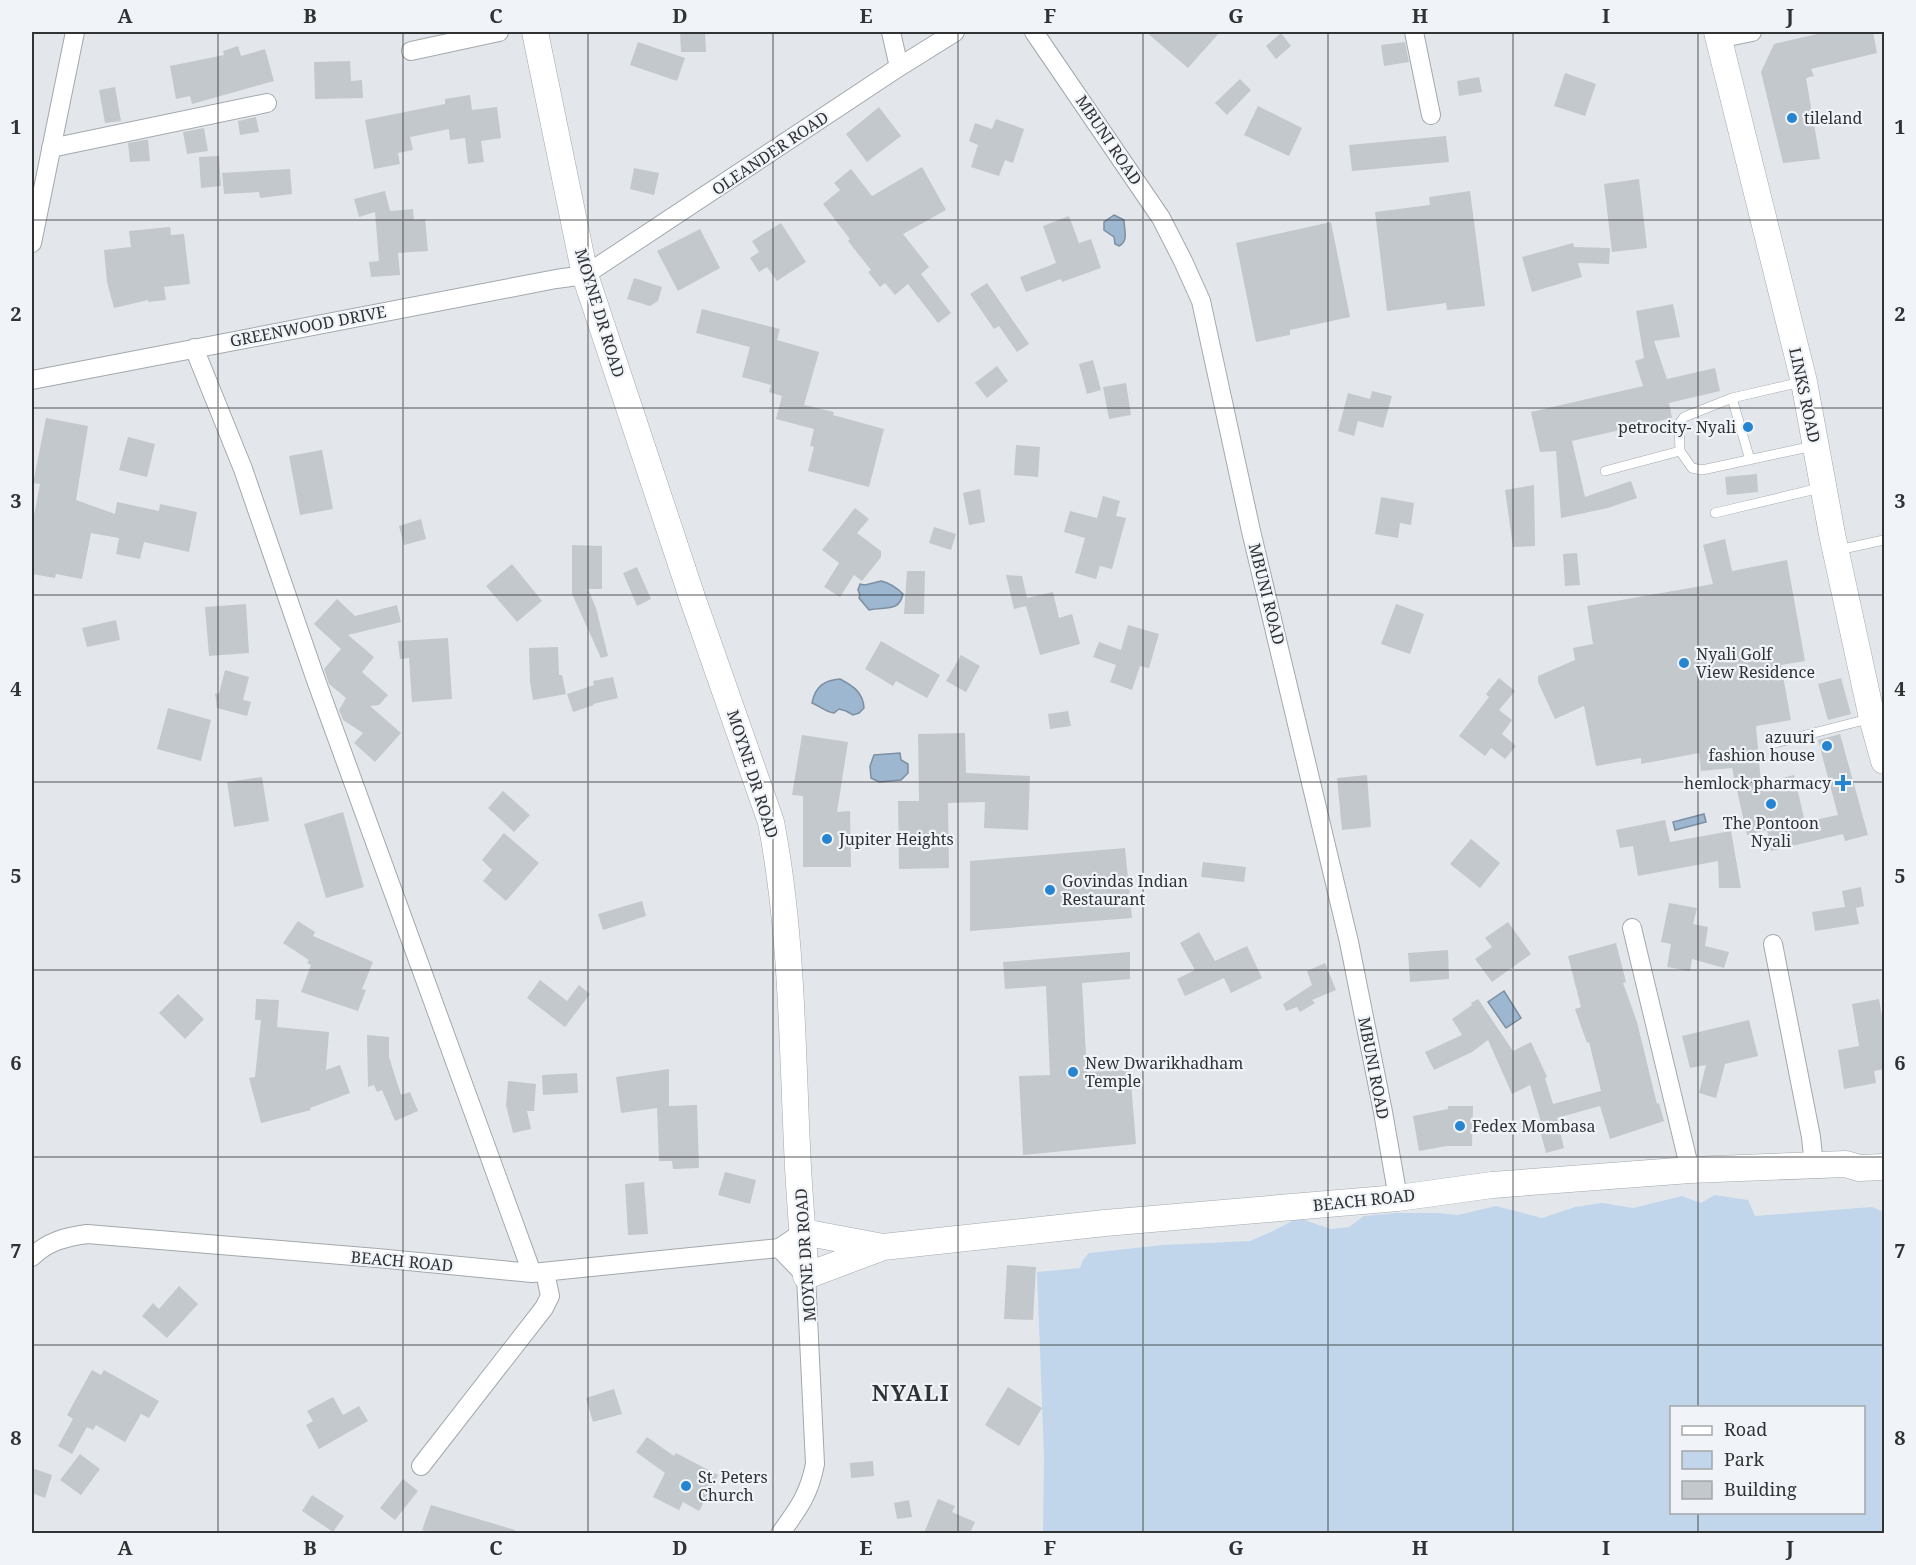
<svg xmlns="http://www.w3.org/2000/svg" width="1916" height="1565" font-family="'Noto Serif',serif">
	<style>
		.green { fill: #c1d6eb; fill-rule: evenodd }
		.water { fill: #9db7d1; stroke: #7d8fa2; stroke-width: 1.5 }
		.building { fill: #c3c8cc }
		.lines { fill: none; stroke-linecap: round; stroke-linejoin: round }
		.lane-casing { stroke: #a3a8ac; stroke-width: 10 }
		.street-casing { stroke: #a3a8ac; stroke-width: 20 }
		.secondary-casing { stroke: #a3a8ac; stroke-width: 27 }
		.lane { stroke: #fff; stroke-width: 9 }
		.street { stroke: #fff; stroke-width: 18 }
		.secondary { stroke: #fff; stroke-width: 26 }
		.grid { fill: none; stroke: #313234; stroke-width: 1.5; stroke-opacity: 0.55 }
		.poi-dot { fill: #2684d0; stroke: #f0f4f9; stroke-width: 2 }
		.labels { text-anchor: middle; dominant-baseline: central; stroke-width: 4.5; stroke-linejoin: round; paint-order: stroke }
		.poi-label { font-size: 16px; fill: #313234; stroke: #f0f4f9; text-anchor: start }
		.street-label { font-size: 16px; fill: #313234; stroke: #f0f4f9 }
		.district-label { font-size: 22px; font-weight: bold; letter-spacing: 1.5px; fill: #313234; stroke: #f0f4f9 }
		.neatline { fill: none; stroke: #313234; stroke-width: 2 }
		.grid-label { font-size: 20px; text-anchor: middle; font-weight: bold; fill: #313234 }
	</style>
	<rect width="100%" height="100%" fill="#e3e7ec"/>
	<path class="green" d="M1714 1195 1748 1200 1755 1216 1872 1207 1884 1212V1533H1043L1044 1457 1037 1272 1080 1268 1083 1260 1089 1253 1163 1245 1250 1241 1273 1231 1298 1218 1331 1229 1349 1227 1364 1216 1397 1213H1438L1458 1215 1496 1206 1542 1218 1575 1207 1602 1203 1633 1208 1682 1196 1701 1203ZM1672 1408H1864V1512H1672Z"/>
	<path class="water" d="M1114 215 1124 220C1124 230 1129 241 1119 246L1115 244 1114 237 1104 230V222Z
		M881 581C890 583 896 587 903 594 899 613 884 606 869 610L859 598 860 595 858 590 860 584 865 585Z
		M840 679C853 686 863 692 864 708L859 713 853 715 846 711 839 709 834 713C825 712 820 706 812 703 815 687 824 680 840 679Z
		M900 753 901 760 908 764V773L901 780 879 782 871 778 870 766 874 755Z
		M1704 814 1706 822 1675 830 1673 822Z
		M1504 991 1521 1018 1506 1028 1488 1002Z"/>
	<path class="building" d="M680 32H705L706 52H681Z
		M1146 32H1220L1188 68Z
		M1826 32H1873L1877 53 1811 69 1814 76 1806 78 1820 159 1783 163 1761 72 1774 44Z
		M1281 33 1291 46 1276 59 1266 46Z
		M638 42 685 58 677 81 630 65Z
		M1405 42 1409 62 1384 66 1381 45Z
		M238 46 241 56 265 49 274 81 192 104 190 96 176 99 170 66 224 55 223 51Z
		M350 61 351 81 362 80 363 98 315 99 314 62Z
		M1565 73 1596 84 1585 116 1554 106Z
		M1479 77 1482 92 1459 96 1457 81Z
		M1240 79 1251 90 1227 115 1215 103Z
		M115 87 121 121 105 123 99 90Z
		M470 95 472 110 497 107 501 138 481 141 484 162 468 164 465 138 450 140 449 129 410 137 413 150 398 153 400 164 374 169 365 120 445 104V99Z
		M1258 106 1302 128 1289 156 1244 135Z
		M879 107 901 136 867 162 846 134Z
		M256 117 259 132 240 135 238 121Z
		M996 119 1024 129 1013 163 1005 160 999 176 971 167 978 145 969 141 975 123 992 129Z
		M204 128 208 151 187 154 183 132Z
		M1446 136 1449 162 1352 171 1349 145Z
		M144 140H148L150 161 130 162 128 143Z
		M219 156 221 186 201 188 199 157Z
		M922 167 946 210 903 234 929 267 921 274 951 313 938 323 908 284 895 295 885 283 880 287 868 272 871 270 848 241 850 239 823 204 840 190 834 183 851 169 872 196Z
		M634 168 659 173 654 195 630 189Z
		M290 169 292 194 260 198 259 192 224 194 222 173Z
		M1639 179 1647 248 1612 252 1604 184Z
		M385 191 390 211 413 209 414 220 425 219 428 251 398 253 400 275 371 277 369 262 379 261 375 212 359 217 354 199Z
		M1470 191 1485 306 1447 310 1446 303 1387 311 1375 212 1430 205 1429 197Z
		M1069 216 1079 243 1091 239 1101 268 1062 282 1061 279 1026 292 1020 277 1056 263 1043 226Z
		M1331 222 1350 317 1290 330V335L1256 342 1236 243Z
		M781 223 806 262 777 281 767 267 759 272 750 258 759 252 752 241Z
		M170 227 171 235 184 234 190 284 164 287 166 300 148 302V300L114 308 107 282 104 250 131 247 129 231Z
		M700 229 720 268 678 291 657 251Z
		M1573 243 1574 247 1610 248 1609 264 1578 263 1582 277 1532 292 1522 257Z
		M634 278 662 287 658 301 650 306 627 299Z
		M987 283 1029 344 1017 352 999 326 994 329 970 294Z
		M1673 304 1680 337 1654 341 1667 379 1715 368 1720 391 1669 403 1672 418 1572 441 1585 497 1631 481 1637 498 1608 508 1561 518 1556 451 1540 452 1531 412 1643 386 1635 361 1644 358 1636 311Z
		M702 309 780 329 777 340 819 352 804 405 834 412 833 415 884 429 869 487 808 471 814 447 810 446 814 429 776 419 782 396 769 392 771 385 742 377 750 347 696 333Z
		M1093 360 1101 390 1087 394 1079 364Z
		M997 366 1008 381 987 398 975 383Z
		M1126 383 1131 415 1109 419 1103 387Z
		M1372 391 1392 396 1383 428 1358 421 1354 436 1338 431 1348 393 1370 399Z
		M46 418 88 426 76 500 115 514 117 502 159 511 160 504 197 512 189 552 144 542 140 559 116 554 119 538 91 533 82 579 56 574 55 578 32 574V526L40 484 33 483Z
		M128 437 155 444 147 477 119 470Z
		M1016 445 1040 447 1038 477 1014 475Z
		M322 450 333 509 300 515 289 456Z
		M1757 474 1758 492 1727 495 1725 477Z
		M1534 485 1535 546 1513 547 1505 490Z
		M980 489 985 522 969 525 963 493Z
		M1103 496 1120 501 1116 516 1126 518 1112 569 1100 566 1096 579 1075 573 1085 538 1064 532 1070 511 1097 518Z
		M1381 497 1414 503 1411 525 1400 523 1398 538 1375 534Z
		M855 508 869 519 857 533 881 551V557L862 581 854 575 840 597 824 587 839 563 822 550Z
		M421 519 426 539 404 545 399 526Z
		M934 527 956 534 951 550 929 543Z
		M1725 539 1732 571 1787 560 1805 661 1781 665 1791 720 1756 726 1761 783 1794 775 1805 822 1838 815 1818 740 1840 734 1868 835 1845 841 1843 834 1771 851 1767 830 1747 835 1732 768 1701 771 1699 753 1641 764V758L1596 766 1584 706 1555 719 1538 682V676L1575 660 1573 648 1593 644 1587 606 1713 584 1703 545Z
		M572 545 602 546V589H588L596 608 608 656 601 658 572 594Z
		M1577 553 1580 585 1565 586 1563 554Z
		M512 564 542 601 517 622 486 586Z
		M637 567 651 599 637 606 623 573Z
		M907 571H925L924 614H904Z
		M1006 575 1022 576 1027 598 1053 592 1059 618 1072 614 1080 644 1040 655 1026 606 1014 609Z
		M337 599 355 616 397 605 401 622 348 635 374 657 362 672 388 695 379 705 370 706 401 733 375 762 354 743 363 733 343 720 339 710 346 698 329 684 324 669 341 649 314 624Z
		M246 604 249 653 209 656 205 607Z
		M1396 604 1424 614 1410 654 1381 644Z
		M116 620 120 640 87 647 82 628Z
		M1128 625 1159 634 1149 668 1140 666 1132 690 1110 682 1116 665 1093 657 1099 642 1121 650Z
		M448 638 452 699 412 702 409 658 400 659 398 641Z
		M881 641 940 675 927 698 896 681 893 686 865 669Z
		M558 647 559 675H562L566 694 533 700 530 682 529 648Z
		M961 655 980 666 966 692 946 681Z
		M225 670 249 677 243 700 251 702 247 716 217 708 215 693 219 694Z
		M613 677 618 698 593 704 594 705 573 712 567 694 594 685 593 681Z
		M1499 678 1515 691 1499 710 1512 720 1502 734 1516 746 1505 759 1491 748 1485 756 1459 736 1489 697 1486 694Z
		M1841 678 1851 714 1828 720 1818 684Z
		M168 708 211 720 201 761 157 749Z
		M1068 711 1071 726 1050 729 1048 714Z
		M965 733 966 773 1030 776 1028 830 984 828 985 802 948 803 949 868 899 869 898 801H919L918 734Z
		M802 735 848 742 837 812 850 811 851 867H803V796L792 795Z
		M1367 775 1371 827 1342 830 1337 778Z
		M262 777 269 821 234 827 227 782Z
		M503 791 530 815 514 832 488 808Z
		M343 812 364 887 326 898 304 824Z
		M1665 820 1670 842 1731 831 1741 888H1719L1718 861 1638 876 1633 846 1620 848 1616 830Z
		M504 833 539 863 506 901 483 881 492 870 482 860Z
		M1471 839 1500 863 1480 888 1450 864Z
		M1125 848 1132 918 970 931V861Z
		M1203 862 1246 867 1244 882 1201 877Z
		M1861 887 1864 906 1856 908 1859 924 1815 931 1812 912 1845 907 1842 891Z
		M642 901 646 916 603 930 598 914Z
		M1669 903 1697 908 1693 924 1708 927 1705 946 1729 952 1724 968 1692 959 1690 971 1667 967 1671 944 1661 942Z
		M298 921 315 932 313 936 373 962 362 989 366 990 358 1011 301 992 311 965 307 963 309 960 283 943Z
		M1508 922 1531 954 1492 982 1475 959 1492 947 1485 938Z
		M1199 932 1215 961 1247 946 1262 978 1231 993 1224 978 1185 996 1177 979 1195 970 1180 943Z
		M1616 943 1626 982 1623 983 1637 1022 1657 1104 1659 1103 1664 1121 1610 1139 1600 1106 1557 1118 1564 1148 1546 1153 1538 1123 1541 1122 1530 1085 1512 1094 1488 1040 1472 1052 1434 1070 1425 1052 1462 1035 1452 1019 1472 1005 1471 1003 1478 999 1513 1051 1531 1042 1547 1077 1545 1078 1553 1104 1601 1091 1589 1042 1587 1043 1575 1009 1581 1007 1568 956Z
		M1448 950 1449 979 1410 982 1408 953Z
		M1130 952V979L1082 983 1087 1072 1130 1070 1136 1144 1023 1155 1019 1076 1050 1075 1046 986 1005 989 1003 962Z
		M1325 963 1336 990 1312 1000 1315 1003 1300 1012 1297 1007 1286 1011 1283 1004 1312 985 1307 971Z
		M540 980 567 1001 579 985 590 994 565 1027 527 998Z
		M178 994 204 1019 185 1039 159 1013Z
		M256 999 279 1000 277 1027 329 1032 326 1070 340 1065 350 1093 310 1108 311 1110 261 1123 249 1078 255 1077 261 1020H255Z
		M1879 999 1882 1016H1884V1069L1874 1071 1876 1083 1844 1089 1838 1050 1859 1046 1852 1004Z
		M1749 1020 1758 1056 1725 1064 1716 1098 1699 1093 1706 1065 1690 1068 1682 1036Z
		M367 1035 389 1037V1057L401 1095 410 1092 418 1111 395 1121 382 1090 377 1092 374 1085 368 1087Z
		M669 1069V1106L697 1105 699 1168 673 1169 672 1161H659L657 1108 621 1113 616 1077Z
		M577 1073 578 1093 543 1095 542 1075Z
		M508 1081 536 1084 534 1111H527L531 1129 513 1133 506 1105Z
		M1448 1106H1473L1472 1146H1447L1419 1151 1413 1116 1448 1109Z
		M725 1172 756 1180 750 1204 718 1195Z
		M644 1182 648 1234 628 1235 625 1184Z
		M1007 1265 1036 1267 1033 1320 1004 1319Z
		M179 1286 198 1304 167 1338 142 1316 153 1303 159 1309Z
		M92 1370 101 1375 104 1370 159 1401 149 1418 141 1414 125 1442 96 1425 93 1430 87 1427 72 1454 58 1446 73 1419 67 1415Z
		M1008 1387 1042 1408 1019 1446 985 1425Z
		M614 1389 622 1414 593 1422 586 1398Z
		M333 1397 343 1415 359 1406 368 1421 319 1449 306 1425 313 1421 307 1411Z
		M647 1437 674 1456 676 1453 718 1475 699 1511 683 1502 679 1510 653 1497 665 1473 636 1452Z
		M80 1454 100 1469 81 1495 60 1480Z
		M873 1461 874 1476 851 1478 850 1463Z
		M32 1468 52 1475 45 1498 32 1493Z
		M403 1479 418 1491 395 1520 380 1508Z
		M312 1495 344 1516 333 1532 302 1511Z
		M938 1499 955 1506 952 1512 975 1522 970 1533H924Z
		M909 1500 912 1517 897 1519 894 1503Z
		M431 1505 515 1530 514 1533H433L422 1530Z"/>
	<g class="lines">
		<defs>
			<path id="lane" d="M1680 451 1679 424 1684 417 1732 398
				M1750 460 1732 398 1801 382
				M1605 471 1680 451 1692 468 1702 470 1813 446
				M1715 513 1820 488
				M1838 550 1884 540
				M1775 743 1872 718"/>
			<path id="street" d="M891 32 899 67
				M1034 32 1161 218 1183 261 1201 301 1251 531 1349 942 1383 1112 1398 1198
				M1414 32 1431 115
				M1718 39 1752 32
				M411 51 499 32
				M51 148 267 103
				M32 243 75 32
				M194 348 243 469 317 683 532 1273
				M32 380 556 279 585 275 899 67 955 32
				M1632 928 1690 1170
				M1773 944 1811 1137 1814 1166
				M779 1248 806 1276 815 1464C809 1495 798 1509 780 1534
				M32 1257C48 1241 66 1237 87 1234L377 1258 532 1273 779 1248 803 1232
				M421 1466 544 1308 550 1296 545 1272"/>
			<path id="secondary" d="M535 32 585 275 692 597 771 822C793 936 792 1051 798 1167 800 1203 803 1240 806 1276L883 1247 1105 1223 1398 1198 1492 1185 1690 1170 1846 1164 1859 1168 1884 1167
				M1717 32 1804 382 1832 534 1872 718 1884 761
				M803 1232 883 1247"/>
		</defs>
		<use href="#lane" class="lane-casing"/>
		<use href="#street" class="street-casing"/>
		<use href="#secondary" class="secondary-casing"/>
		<use href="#lane" class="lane"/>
		<use href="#street" class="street"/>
		<use href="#secondary" class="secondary"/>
	</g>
	<path class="grid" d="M218 32V1534M403 32V1534M588 32V1534M773 32V1534M958 32V1534M1143 32V1534M1328 32V1534M1513 32V1534M1698 32V1408M32 220H1884M32 408H1884M32 595H1884M32 782H1884M32 970H1884M32 1157H1884M32 1345H1884M1698 1512V1534"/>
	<g class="poi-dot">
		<circle cx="1792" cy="118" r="6"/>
		<circle cx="1748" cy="427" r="6"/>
		<circle cx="1684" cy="663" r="6"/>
		<circle cx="1827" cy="746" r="6"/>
		<path d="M1840 774h6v6h6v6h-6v6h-6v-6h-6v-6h6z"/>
		<circle cx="1771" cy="804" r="6"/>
		<circle cx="827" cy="839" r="6"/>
		<circle cx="1050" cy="890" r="6"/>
		<circle cx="1073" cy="1072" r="6"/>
		<circle cx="1460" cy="1126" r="6"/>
		<circle cx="686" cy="1486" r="6"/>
	</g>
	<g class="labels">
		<g class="poi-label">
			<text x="1804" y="118">tileland</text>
			<text x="1736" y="427" text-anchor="end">petrocity- Nyali</text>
			<text x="1696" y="654">Nyali Golf<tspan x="1696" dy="18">View Residence</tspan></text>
			<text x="1815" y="737" text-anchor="end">azuuri<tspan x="1815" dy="18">fashion house</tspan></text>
			<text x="1831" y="783" text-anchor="end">hemlock pharmacy</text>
			<text x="1771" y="823" text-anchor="middle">The Pontoon<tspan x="1771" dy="18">Nyali</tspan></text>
			<text x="839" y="839">Jupiter Heights</text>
			<text x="1062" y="881">Govindas Indian<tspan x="1062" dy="18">Restaurant</tspan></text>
			<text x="1085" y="1063">New Dwarikhadham<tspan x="1085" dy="18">Temple</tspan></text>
			<text x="1472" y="1126">Fedex Mombasa</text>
			<text x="698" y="1477">St. Peters<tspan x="698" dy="18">Church</tspan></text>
		</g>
		<g class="street-label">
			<text transform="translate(1109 140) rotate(56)">MBUNI ROAD</text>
			<text transform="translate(770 153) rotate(-34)">OLEANDER ROAD</text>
			<text transform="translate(600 313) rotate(73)">MOYNE DR ROAD</text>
			<text transform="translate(308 326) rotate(-11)">GREENWOOD DRIVE</text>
			<text transform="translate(1805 395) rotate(78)">LINKS ROAD</text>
			<text transform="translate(1267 594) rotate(76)">MBUNI ROAD</text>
			<text transform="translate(753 774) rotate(72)">MOYNE DR ROAD</text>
			<text transform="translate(1374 1068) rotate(79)">MBUNI ROAD</text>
			<text transform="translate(1364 1200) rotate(-6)">BEACH ROAD</text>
			<text transform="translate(805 1255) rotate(-94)">MOYNE DR ROAD</text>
			<text transform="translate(402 1261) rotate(5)">BEACH ROAD</text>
		</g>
		<g class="district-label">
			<text x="911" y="1392">NYALI</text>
		</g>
	</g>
	<rect width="1916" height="1565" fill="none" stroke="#f0f4f9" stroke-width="66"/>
	<rect x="1670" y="1406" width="195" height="108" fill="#f0f4f9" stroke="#a4a6aa" stroke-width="1.5"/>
	<rect x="1682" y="1426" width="30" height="9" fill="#ffffff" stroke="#a4a6aa" stroke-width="1.5"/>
	<text x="1724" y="1436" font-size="18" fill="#313234">Road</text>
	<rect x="1682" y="1451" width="30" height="18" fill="#c1d6eb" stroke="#a4a6aa" stroke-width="1.5"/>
	<text x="1724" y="1466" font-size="18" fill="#313234">Park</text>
	<rect x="1682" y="1481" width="30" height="18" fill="#c3c8cc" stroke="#a4a6aa" stroke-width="1.5"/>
	<text x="1724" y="1496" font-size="18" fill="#313234">Building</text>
	<rect x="33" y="33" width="1850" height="1499" class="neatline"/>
	<g class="grid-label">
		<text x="125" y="23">A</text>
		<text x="310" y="23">B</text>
		<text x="496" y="23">C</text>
		<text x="680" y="23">D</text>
		<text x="866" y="23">E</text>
		<text x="1050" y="23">F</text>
		<text x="1236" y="23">G</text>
		<text x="1420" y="23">H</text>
		<text x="1606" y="23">I</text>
		<text x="1790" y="23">J</text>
		<text x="16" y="134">1</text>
		<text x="1900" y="134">1</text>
		<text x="16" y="321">2</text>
		<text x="1900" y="321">2</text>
		<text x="16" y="508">3</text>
		<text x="1900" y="508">3</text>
		<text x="16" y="696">4</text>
		<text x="1900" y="696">4</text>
		<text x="16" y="883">5</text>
		<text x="1900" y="883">5</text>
		<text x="16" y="1070">6</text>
		<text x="1900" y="1070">6</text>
		<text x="16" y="1258">7</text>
		<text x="1900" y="1258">7</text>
		<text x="16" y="1445">8</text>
		<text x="1900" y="1445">8</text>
		<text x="125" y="1555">A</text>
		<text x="310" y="1555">B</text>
		<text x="496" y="1555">C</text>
		<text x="680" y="1555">D</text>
		<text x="866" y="1555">E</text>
		<text x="1050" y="1555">F</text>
		<text x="1236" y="1555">G</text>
		<text x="1420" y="1555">H</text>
		<text x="1606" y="1555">I</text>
		<text x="1790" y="1555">J</text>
	</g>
</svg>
